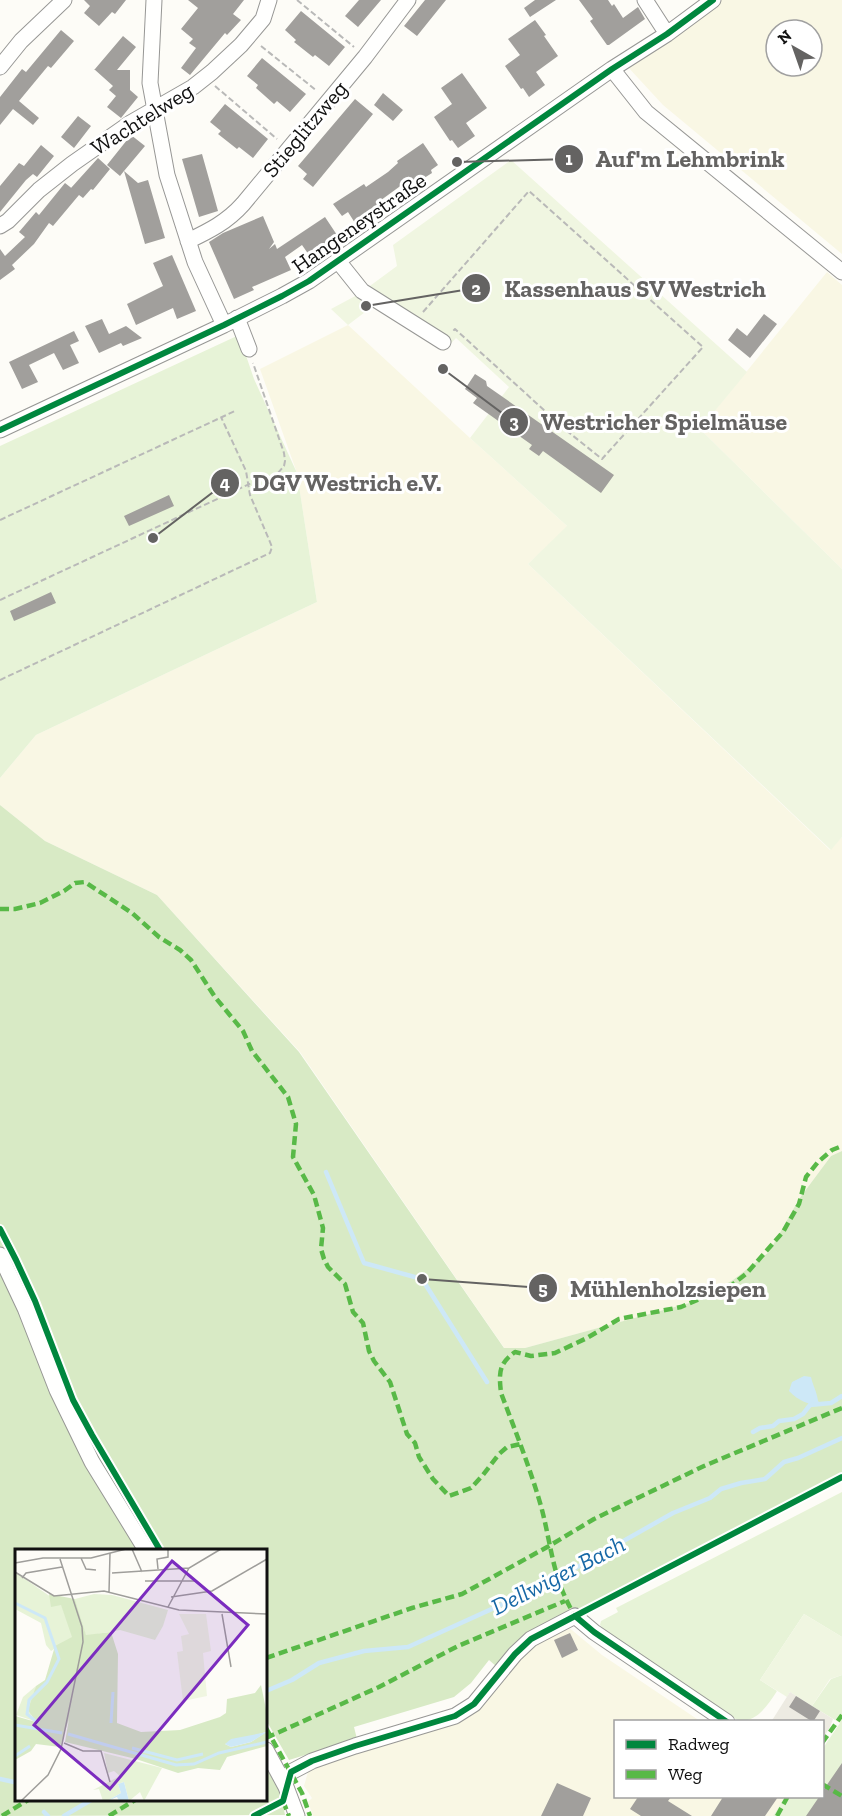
<svg xmlns="http://www.w3.org/2000/svg" width="842" height="1816" font-family="'Zilla Slab',serif">
	<style>
		.farmland { fill: #f9f7e4; fill-rule: evenodd }
		.green { fill: #e7f3d7 }
		.forest { fill: #d8eac5 }
		.pitch { fill: #f0f6e1 }
		.plaza { fill: #edebe2 }
		.water { fill: #cde8f7 }
		.lines { fill: none; stroke-linecap: round; stroke-linejoin: round }
		.stream { stroke: #cde8f7; stroke-width: 4.5 }
		.building { fill: #a19f9c }
		.minor-casing { stroke: #979795; stroke-width: 17 }
		.path { stroke: #b9b9b8; stroke-width: 2; stroke-dasharray: 6 3; stroke-linecap: butt }
		.minor { stroke: #fffffe; stroke-width: 15 }
		.quiet { stroke: #58b947; stroke-width: 4.5; stroke-dasharray: 9 4.5; stroke-linecap: butt }
		.cycleway-casing { stroke: #fff; stroke-width: 10 }
		.cycleway { stroke: #00873e; stroke-width: 6 }
		.labels { text-anchor: middle; dominant-baseline: central; stroke-width: 6; stroke-linejoin: round; paint-order: stroke }
		.street-label { font-size: 22px; fill: #111; stroke: #fff }
		.water-label { font-size: 24px; font-style: italic; fill: #1768a6; stroke: #fff }
		.inset-river { fill: none; stroke: #cde8f7; stroke-width: 3 }
		.inset-road { fill: none; stroke: #9f9e9b; stroke-width: 1.5 }
		.view { fill: #7b2cbf; fill-opacity: 0.15; stroke: #7b2cbf; stroke-width: 3 }
		.inset-edge { fill: none; stroke: #111; stroke-width: 3 }
		.leader { fill: none; stroke: #646362; stroke-width: 2 }
		.callout-dot { fill: #646362; stroke: #fff; stroke-width: 2 }
		.mark-label { font-size: 18px; text-anchor: middle; font-weight: bold; fill: #fff }
		.callout-label { font-size: 24px; text-anchor: middle; font-weight: bold; fill: #646362; stroke: #fff; stroke-width: 6; stroke-linejoin: round; paint-order: stroke }
	</style>
	<rect width="100%" height="100%" fill="#fdfcf7"/>
	<path class="farmland" d="M713 0H842V254L663 105 627 66ZM776 30H812V66H776Z
		M827 272 842 285V569L700 429Z
		M348 325 470 438 568 527 528 564 830 850 842 837V1151L831 1156 799 1199 769 1252 733 1280 694 1302 525 1348 505 1349 300 1052 157 895 45 841 0 805V778L36 735 317 602 297 473 260 369Z
		M567 1626 602 1655 700 1721 616 1722V1796L785 1797 773 1816H313L308 1802 312 1798 304 1786 308 1772 322 1764 448 1724 528 1647Z"/>
	<path class="green" d="M239 335 254 379 297 473 317 602 36 735 0 778V446Z
		M842 1492V1637L804 1614 760 1680 777 1691C767 1706 758 1721 739 1721L610 1638 600 1625 601 1621 618 1612 616 1608Z
		M842 1675V1816H773L785 1797 822 1796 823 1748 840 1723 812 1706 831 1679Z"/>
	<path class="forest" d="M0 805 45 841 157 895 299 1052 504 1348H525L693 1302 733 1280 769 1252 799 1199 831 1156 842 1151V1477L575 1616 497 1667 489 1660 471 1683 454 1697 354 1727 357 1739 289 1760 266 1720V1550H16V1800H266V1767L280 1790 285 1815 0 1816Z"/>
	<path class="pitch" d="M511 160 747 372 700 429 842 569V837L831 850 528 564 567 526 470 438 509 387 456 338 444 351 373 306 348 325 331 309 359 294 397 266 393 245Z
		M804 1614 842 1637V1675L830 1679 812 1706 790 1692 787 1697 760 1680Z"/>
	<path class="plaza" d="M790 1692 833 1719 830 1727 823 1738 822 1722H771Z"/>
	<path class="water" d="M804 1376 811 1377C813 1386 817 1392 818 1401L822 1405C808 1405 799 1401 789 1391L792 1382Z"/>
	<g class="lines">
		<path class="stream" d="M326 1172 364 1263 422 1279 487 1382
			M753 1432 760 1428 773 1426 779 1421 794 1419 803 1414 810 1405 831 1403 842 1396
			M266 1691 292 1680 319 1663 364 1651 408 1647 549 1583 673 1513 710 1498 721 1489 741 1483 765 1479 784 1462 798 1458 842 1438
			M0 1779 14 1782
			M44 1812 48 1816
			M64 1816 91 1800"/>
	</g>
	<path class="building" d="M84 0H126L115 14 112 12 99 26 84 13 90 6Z
		M188 0H244L233 14 241 20 227 35 225 33 190 75 181 68 196 48 189 43 193 39 181 29 198 8Z
		M359 0H381L358 27 345 16Z
		M425 0H446L417 36 404 26Z
		M535 0H556L530 17 524 8Z
		M579 0H608L612 6 614 4 623 18 638 7 645 19 609 45H607L590 21 593 19Z
		M301 11 345 47 329 66 315 55 313 57 294 42 296 40 285 30Z
		M535 20 546 35 544 36 558 56 536 72 545 85 529 97 523 88 521 89 505 66 520 55 508 39Z
		M61 30 74 41 51 68 48 66 19 101 39 118 33 125 13 109 0 125V97L22 69 26 72Z
		M123 36 136 47 117 70H130V90L138 97 121 118 107 107 116 96 109 90 113 86 94 69H95Z
		M262 58 306 94 290 112 277 101 274 104 256 88 258 85 247 76Z
		M462 73 487 108 466 123 475 136 458 148 452 140 450 141 434 117 452 104 441 88Z
		M383 93 403 110 393 121 374 105Z
		M355 99 373 114 313 187 303 179 307 174 298 166Z
		M225 104 268 139 253 158 239 147 237 149 218 134 221 131 210 122Z
		M78 116 91 126 74 148 61 137Z
		M131 135 145 146 124 171 138 183 148 180 165 238 145 244 124 171 120 176 107 165Z
		M423 143 438 165 431 170 432 173 421 180 420 178 413 183 410 180 399 187 377 203 379 206 355 223 348 212 342 216 333 204 364 184 366 187 388 172 398 163 397 161Z
		M41 145 54 156 37 177 33 174 26 180 0 212V186L19 163 24 166Z
		M202 154 218 211 199 217 182 159Z
		M98 158 110 169 93 190 91 189 83 198 79 195 53 226 49 223 34 244 12 265 15 269 0 280V249L5 256 25 237 19 232 36 212 39 215 65 183 79 194 71 188Z
		M263 216 274 242 269 249 275 244 277 249 325 217 337 235 309 255 302 245 285 257 291 270 252 287 254 290 234 299 209 242 223 233Z
		M172 255 196 311 177 319 173 308 136 325 127 304 163 286 153 263Z
		M764 314 777 324 750 358 728 340 737 328 747 336Z
		M102 319 109 334 126 326 142 338 123 346 121 343 99 353 85 326Z
		M74 331 79 341 70 345 79 363 63 370 54 353 29 365 38 382 22 389 9 362Z
		M475 374 486 381 487 386 614 475 601 493 543 451 539 456 529 449 532 445 473 403 477 398 465 389Z
		M169 495 174 506 129 526 124 516Z
		M51 592 56 603 14 621 10 611Z
		M570 1633 578 1650 562 1658 554 1640Z
		M796 1696 820 1711 813 1722 789 1707Z
		M842 1763V1816H806L819 1797H822V1792Z
		M557 1783 591 1798 583 1816H541Z
		M638 1797H671L668 1801 692 1816H641L630 1809Z
		M723 1797H778L765 1816H711Z"/>
	<g class="lines">
		<defs>
			<path id="minor" d="M154 0 150 83 167 175 195 262 224 325
				M645 0 667 34
				M0 67 21 41 64 0
				M612 69 646 112 842 272
				M0 226 8 221 39 190 72 164 132 122 193 87 212 72 241 45 263 19 269 0
				M188 241C209 231 227 222 243 204L365 57 408 0
				M338 261 362 291 443 342
				M237 318 249 349
				M0 430 224 325 282 296 309 281 612 69 667 34 713 0
				M0 1255 25 1308 57 1390 92 1462 146 1550
				M266 1750 286 1787 297 1816
				M291 1772 312 1761 355 1746 455 1716 474 1704 515 1654 531 1639 575 1616 594 1632 727 1722"/>
		</defs>
		<use href="#minor" class="minor-casing"/>
		<path class="path" d="M297 0 354 47
			M261 46 317 91
			M215 86 277 139
			M423 312 529 191 703 347 602 459 567 431 455 329 453 331
			M0 520 235 411
			M0 600 258 480 277 474 284 466 285 461 284 453 253 363
			M0 680 270 553 272 547 270 542 250 495 246 471 221 417"/>
		<use href="#minor" class="minor"/>
		<path class="quiet" d="M0 909H15L40 903 64 891 75 883 85 882 132 913 159 937 180 950 191 960 215 997 243 1031 252 1051 288 1097 296 1124 293 1157 314 1195 323 1228 321 1249 324 1259 328 1267 345 1284 353 1312 363 1323 369 1351 374 1361 390 1382 407 1434 415 1443 419 1457 433 1479 449 1496 471 1488 483 1475 499 1454 507 1447 521 1444
			M579 1614 575 1616C552 1578 552 1547 541 1506 530 1468 515 1430 501 1393 499 1374 498 1364 515 1352L531 1356 555 1353 587 1338 619 1319 681 1307 732 1285 747 1273 783 1232 799 1204 806 1177 818 1162 832 1150 842 1146
			M266 1658 412 1608 462 1594 549 1546 594 1519 704 1466 842 1408
			M266 1728 302 1793 310 1816
			M266 1738 379 1687 458 1646 565 1601
			M822 1743 842 1715
			M822 1784 842 1796
			M283 1801 289 1816
			M2 1816 28 1800
			M109 1816 135 1800
			M777 1816 788 1796"/>
		<defs>
			<path id="cycleway" d="M0 430 224 325 282 296 309 281 612 69 667 34 713 0
				M0 1229 16 1260 35 1301 73 1400 92 1435 160 1550
				M575 1616 594 1632 727 1722
				M254 1816 283 1801 291 1772 312 1761 355 1746 455 1716 474 1704 515 1654 531 1639 842 1477"/>
		</defs>
		<use href="#cycleway" class="cycleway-casing"/>
		<use href="#cycleway" class="cycleway"/>
	</g>
	<g class="labels">
		<g class="street-label">
			<text transform="translate(142 119) rotate(-32)">Wachtelweg</text>
			<text transform="translate(305 129) rotate(-50)">Stieglitzweg</text>
			<text transform="translate(359 223) rotate(-35)">Hangeneystraße</text>
		</g>
		<g class="water-label">
			<text transform="translate(558 1575) rotate(-27)">Dellwiger Bach</text>
		</g>
	</g>
	<g transform="translate(15 1549)">
		<rect width="252" height="252" fill="#fdfcf7"/>
		<path d="M0 23 46 55 58 88 36 102 31 96 26 74 0 60ZM79 45 97 46 153 61 148 77 140 91 105 81 71 87 60 50ZM21 137 16 166 22 173 1 166 8 148ZM89 204 147 219 129 252 125 243 114 252 109 233 103 235 106 244 92 252H88L84 240 78 241 105 227 99 222 93 224Z" fill="#e7f3d7"/>
		<path d="M34 45 60 50 71 86 96 83 103 105 102 174 126 183 165 181 205 168 211 164 212 150 240 144 246 136 252 165V197L212 208 205 221 183 219 163 224 121 210 50 193 54 170 45 198 21 195 16 202 0 211V167L21 173 13 161 21 137 30 131 40 97 57 88 46 56 36 58ZM251 183 236 193 216 198 210 195Z" fill="#d8eac5" fill-rule="evenodd"/>
		<path d="M164 65H191L196 102 188 104 192 147 168 152 162 103 168 102 166 87 174 85Z" fill="#f0f6e1"/>
		<path d="M252 183 236 193 216 198 210 195 216 190ZM109 233 114 252H104L102 248 92 252 106 244 103 235Z" fill="#cde8f7"/>
		<path class="inset-river" d="M0 54 30 69 44 110 32 133 14 151 12 165 23 174M96 174 98 143M0 176 47 184M53 185 161 216 179 215 204 204 252 193M117 199 162 211 188 205M0 207 15 197"/>
		<path class="inset-road" d="M117 0 127 23M66 9 71 20 81 21M0 14 28 9H76L111 0M143 20 142 10 153 8V0M0 23 39 47 89 42 164 61 252 65M97 24 174 19M7 29 11 24 47 18M130 32H182M94 43 95 4M156 48 197 42 252 10M153 58 174 19 206 0M207 65 216 118M49 194 68 202H86L95 233M6 252 33 226 46 200 68 93 67 78 45 10"/>
		<path class="view" d="M157 12 233 76 95 240 19 176Z"/>
		<rect width="252" height="252" class="inset-edge"/>
	</g>
	<path class="leader" d="M457 162L569 159M366 306L476 288M443 369L514 422M153 538L225 483M422 1279L543 1288"/>
	<g class="callout-dot">
		<circle cx="457" cy="162" r="6"/>
		<circle cx="366" cy="306" r="6"/>
		<circle cx="443" cy="369" r="6"/>
		<circle cx="153" cy="538" r="6"/>
		<circle cx="422" cy="1279" r="6"/>
		<circle cx="569" cy="159" r="15"/>
		<circle cx="476" cy="288" r="15"/>
		<circle cx="514" cy="422" r="15"/>
		<circle cx="225" cy="483" r="15"/>
		<circle cx="543" cy="1288" r="15"/>
	</g>
	<g class="mark-label">
		<text x="569" y="165">1</text>
		<text x="476" y="295">2</text>
		<text x="514" y="428">3</text>
		<text x="225" y="489">4</text>
		<text x="543" y="1295">5</text>
	</g>
	<g class="callout-label">
		<text x="690" y="167">Auf'm Lehmbrink</text>
		<text x="635" y="297">Kassenhaus SV Westrich</text>
		<text x="664" y="430">Westricher Spielmäuse</text>
		<text x="347" y="491">DGV Westrich e.V.</text>
		<text x="668" y="1297">Mühlenholzsiepen</text>
	</g>
	<rect x="614" y="1720" width="210" height="78" fill="#ffffff" stroke="#a0a0a0" stroke-width="1.5"/>
	<rect x="626" y="1740" width="30" height="9" fill="#00873e" stroke="#a0a0a0" stroke-width="1.5"/>
	<text x="668" y="1750" font-size="18" fill="#111111">Radweg</text>
	<rect x="626" y="1770" width="30" height="9" fill="#58b947" stroke="#a0a0a0" stroke-width="1.5"/>
	<text x="668" y="1780" font-size="18" fill="#111111">Weg</text>
	<g transform="translate(794 48) rotate(320)"><circle r="28" fill="#ffffff" stroke="#a0a0a0" stroke-width="1.5"/>
	<path d="M0-4.5L10 22L0 15L-10 22Z" fill="#646362"/>
	<text y="-9" font-size="16" font-weight="bold" text-anchor="middle" fill="#111111">N</text>
	</g>
</svg>
